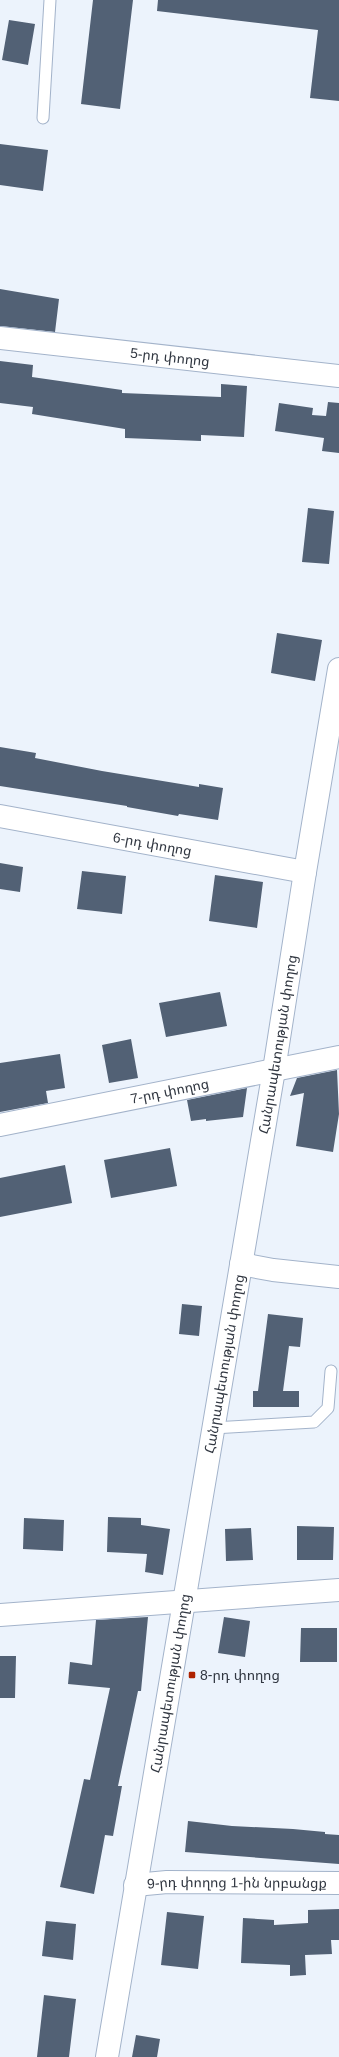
<svg xmlns="http://www.w3.org/2000/svg" width="339" height="2057" font-family="Helvetica,'Noto Sans Armenian',sans-serif">
	<style>
		.building { fill: #526175 }
		.lines { fill: none; stroke-linecap: round; stroke-linejoin: round }
		.service-casing { stroke: #a3b3ca; stroke-width: 13 }
		.minor-casing { stroke: #a3b3ca; stroke-width: 24 }
		.primary-casing { stroke: #a3b3ca; stroke-width: 24 }
		.service { stroke: #fff; stroke-width: 11 }
		.minor { stroke: #fff; stroke-width: 22 }
		.primary { stroke: #fff; stroke-width: 22 }
		.poi-dot { fill: #ae2200; stroke: #ecf3fc; stroke-width: 1.5 }
		.labels { text-anchor: middle; dominant-baseline: central; stroke-width: 4; stroke-linejoin: round; paint-order: stroke }
		.street-label { font-size: 14px; fill: #313741; stroke: #ecf3fc }
		.poi-label { font-size: 14px; fill: #313741; stroke: #ecf3fc; text-anchor: start }
	</style>
	<rect width="100%" height="100%" fill="#ecf3fc"/>
	<path class="building" d="M93 0H133L120 109 81 104Z
		M158 0H339V101L310 98 318 30 157 11Z
		M9 20 35 24 28 65 2 60Z
		M0 144 48 150 43 191 0 185Z
		M0 289 59 299 55 332 0 326Z
		M0 361 33 365 32 377 122 390V393L221 397V384L247 386 244 437 201 435V441L125 438V429L32 414 33 407 0 403Z
		M328 402 339 403V453L322 451 324 438 275 431 279 403 313 408 312 415 326 416Z
		M308 508 334 511 329 564 302 562Z
		M277 633 322 640 315 681 271 673Z
		M0 747 36 753 35 758 102 771 199 787V784L223 788 218 820 179 814 178 816 127 807V806L0 786Z
		M0 863 23 867 20 892 0 889Z
		M82 871 126 876 122 914 77 909Z
		M215 875 263 882 257 928 209 921Z
		M220 992 227 1026 166 1037 159 1003Z
		M131 1039 138 1078 109 1083 102 1045Z
		M60 1054 65 1088 46 1091 48 1103 0 1112V1063Z
		M337 1070 339 1114 333 1152 296 1146 304 1093 290 1096 297 1078Z
		M247 1088 243 1117 206 1121V1119L191 1121 187 1100Z
		M170 1148 177 1186 111 1198 104 1160Z
		M65 1165 72 1203 0 1217V1178Z
		M182 1304 202 1306 199 1336 179 1334Z
		M268 1314 303 1318 300 1347 289 1346 283 1391H299V1407H253V1391H258Z
		M108 1517 141 1518V1525L170 1529 163 1575 145 1572 147 1554 107 1552Z
		M24 1518 64 1520 63 1551 23 1549Z
		M297 1526 334 1527 333 1560H297Z
		M251 1528 253 1560 226 1561 225 1529Z
		M148 1617 141 1691H138L118 1786H122L113 1836 105 1835 94 1894 60 1887 84 1779 90 1780 110 1688 68 1684 70 1662 92 1665 96 1620Z
		M224 1617 250 1621 245 1657 218 1653Z
		M301 1628H337V1662H300Z
		M0 1656H16L15 1698H0Z
		M188 1821 232 1826 293 1829 325 1832V1834L339 1835V1864L185 1852Z
		M339 1909V1940H331L332 1954 305 1955 306 1975 290 1976V1965L241 1963 243 1918 274 1920V1925L308 1923V1910Z
		M167 1912 204 1916 198 1969 161 1965Z
		M46 1921 76 1924 73 1960 42 1956Z
		M44 1995 76 1999 69 2057H37Z
		M136 2035 160 2039 157 2057H132Z"/>
	<g class="lines">
		<defs>
			<path id="service" d="M43 118 50 0
				M213 1428 314 1422 328 1408 331 1371"/>
			<g id="minor">
				<path id="s1" d="M0 338 339 376"/>
				<path id="s2" d="M0 816 305 872"/>
				<path id="s3" d="M0 1125 339 1057"/>
				<path d="M241 1264 273 1270 339 1277"/>
				<path d="M0 1615 339 1590"/>
				<path id="s4" d="M135 1885 167 1882 339 1883"/>
			</g>
			<g id="primary">
				<path id="s5" d="M107 2057 274 1070 305 872 339 669"/>
			</g>
		</defs>
		<use href="#service" class="service-casing"/>
		<use href="#minor" class="minor-casing"/>
		<use href="#primary" class="primary-casing"/>
		<use href="#service" class="service"/>
		<use href="#minor" class="minor"/>
		<use href="#primary" class="primary"/>
	</g>
	<rect class="poi-dot" x="188" y="1671" width="8" height="8" rx="2"/>
	<g class="labels">
		<g class="street-label">
			<text stroke="none"><textPath href="#s1" startOffset="171">5-րդ փողոց</textPath></text>
			<text stroke="none"><textPath href="#s2" startOffset="155">6-րդ փողոց</textPath></text>
			<text stroke="none"><textPath href="#s5" startOffset="1027">Հանրապետության փողոց</textPath></text>
			<text stroke="none"><textPath href="#s3" startOffset="173">7-րդ փողոց</textPath></text>
			<text stroke="none"><textPath href="#s5" startOffset="703">Հանրապետության փողոց</textPath></text>
			<text stroke="none"><textPath href="#s5" startOffset="379">Հանրապետության փողոց</textPath></text>
			<text stroke="none"><textPath href="#s4" startOffset="102">9-րդ փողոց 1-ին նրբանցք</textPath></text>
		</g>
		<g class="poi-label">
			<text x="200" y="1675">8-րդ փողոց</text>
		</g>
	</g>
</svg>
